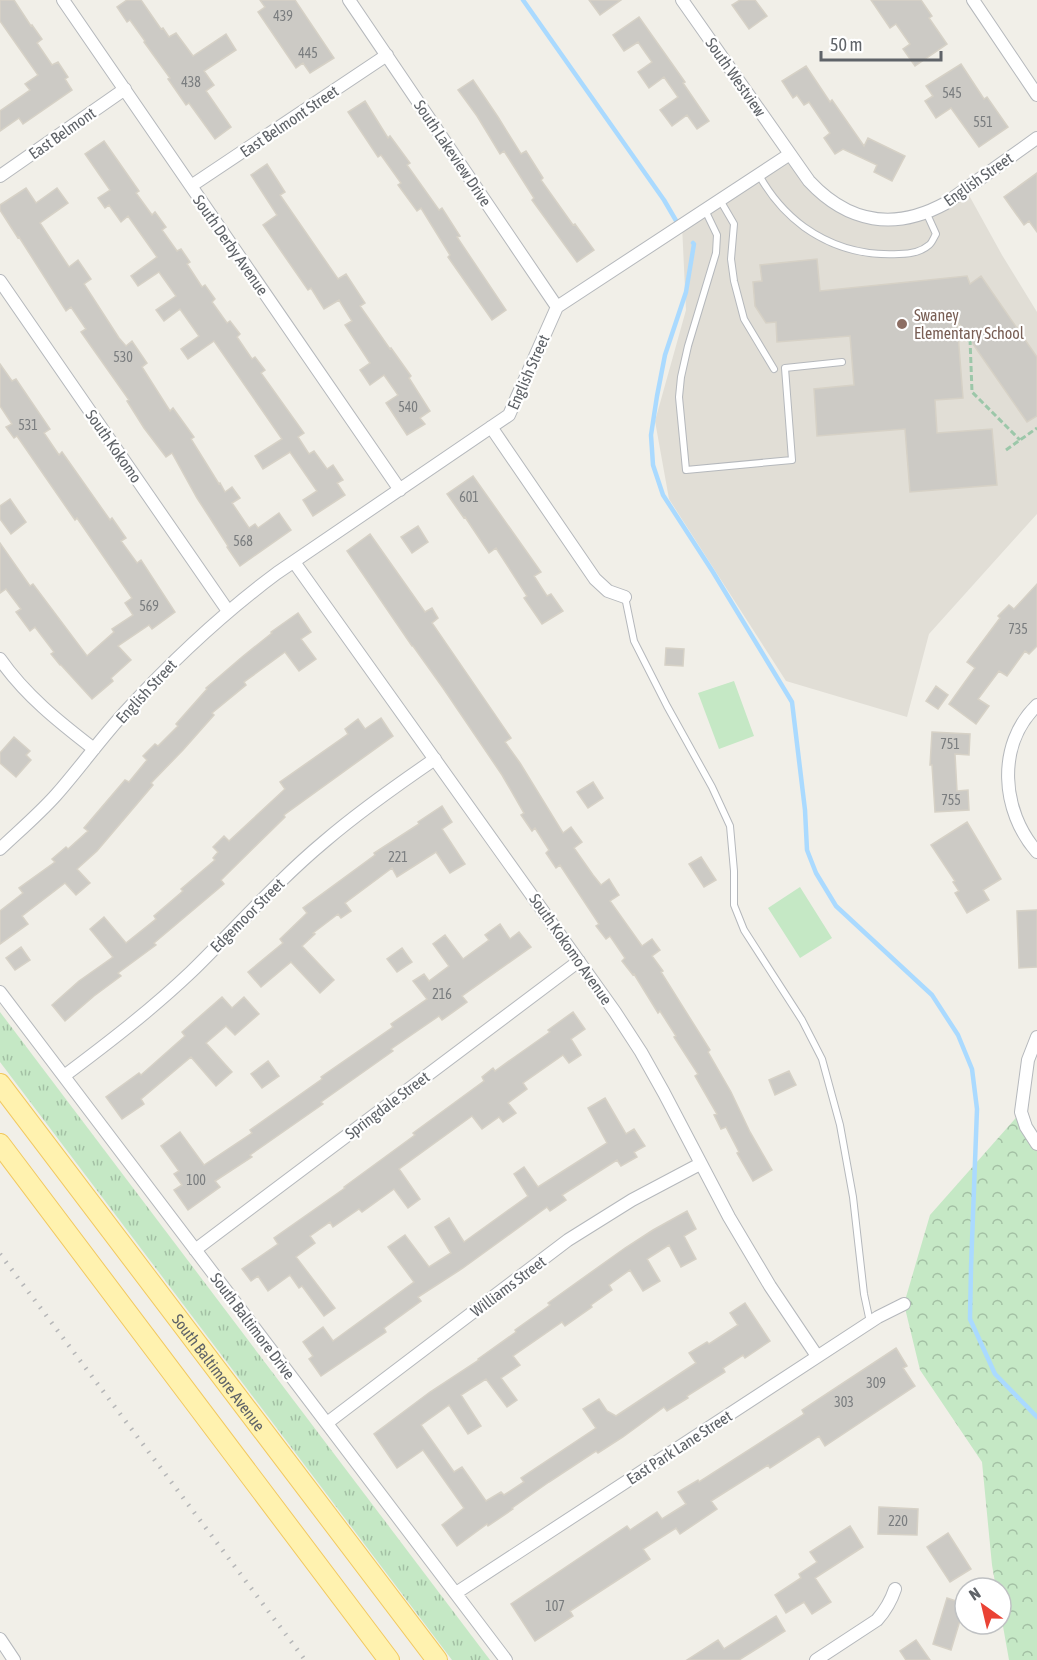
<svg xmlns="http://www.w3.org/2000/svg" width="1037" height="1660" font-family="'Asap Condensed',sans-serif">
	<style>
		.education { fill: #e1ded6 }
		.grass { fill: url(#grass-tufts) }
		.forest { fill: url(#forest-crowns) }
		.pitch { fill: #c5e8c5 }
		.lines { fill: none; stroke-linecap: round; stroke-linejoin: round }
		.stream { stroke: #aadaff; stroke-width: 4.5 }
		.building { fill: #cccac5; stroke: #d6d1c6; stroke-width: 1.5 }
		.lane-casing { stroke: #b5b8bc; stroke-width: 8 }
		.street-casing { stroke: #b5b8bc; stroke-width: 14 }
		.primary-casing { stroke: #f2c960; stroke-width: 22 }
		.path { stroke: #9cc7a9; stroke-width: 3; stroke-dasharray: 6 3; stroke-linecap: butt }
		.lane { stroke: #fff; stroke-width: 6 }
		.street { stroke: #fff; stroke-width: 12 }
		.primary { stroke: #fff2af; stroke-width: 20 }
		.rail { stroke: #b6b7b8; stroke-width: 4.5; stroke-dasharray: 1.5 8; stroke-linecap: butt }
		.education-dot { fill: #8d6e63; stroke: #fff; stroke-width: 2 }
		.labels { text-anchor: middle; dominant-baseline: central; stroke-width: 4.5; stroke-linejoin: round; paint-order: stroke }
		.number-label { font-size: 14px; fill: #7a7d7f }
		.street-label { font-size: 16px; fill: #5f6368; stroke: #fff }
		.education-label { font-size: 16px; fill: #785e54; stroke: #fff; text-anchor: start }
	</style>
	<defs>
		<pattern id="grass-tufts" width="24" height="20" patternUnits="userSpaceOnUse" patternTransform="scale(1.5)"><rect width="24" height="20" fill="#c5e8c5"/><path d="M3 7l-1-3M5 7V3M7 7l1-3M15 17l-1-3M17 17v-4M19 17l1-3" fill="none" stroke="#a3c0a4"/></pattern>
		<pattern id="forest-crowns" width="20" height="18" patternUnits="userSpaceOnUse" patternTransform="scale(1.5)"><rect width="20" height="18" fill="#c5e8c5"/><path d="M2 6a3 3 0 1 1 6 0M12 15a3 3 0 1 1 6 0" fill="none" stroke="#a3c0a4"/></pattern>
	</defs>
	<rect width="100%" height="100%" fill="#f1efe8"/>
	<path class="education" d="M790 154 820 193 853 213 919 215 965 188 1002 255 1037 312V514L929 634 907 717 786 681 669 499 655 421 686 310 682 225Z"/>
	<path class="grass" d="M0 1012 490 1660H452L0 1062Z"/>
	<path class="forest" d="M1021 1112 1037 1145V1660H1009L1001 1615V1588H996L992 1565 982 1462 920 1370 904 1304 930 1215Z"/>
	<path class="pitch" d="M734 681 754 736 719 749 698 693Z
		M800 887 832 938 800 958 768 908Z"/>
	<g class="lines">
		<path class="stream" d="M523 0 664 200 678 224
			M693 243 694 244 686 292 665 355 657 396 651 435 653 465 663 495 713 572 792 702 805 810 807 850 816 873 836 906 932 995 958 1035 972 1069 977 1109 971 1268 970 1319 995 1374 1037 1417"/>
	</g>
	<path class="building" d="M0 0H14L31 26 32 25 42 39 37 43 52 65 58 62 68 77 65 79 72 90 23 124 19 118 0 131V111L30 90 25 84 38 75 0 21Z
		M127 0H141L161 29 163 28 169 37 176 33 193 56 226 34 236 50 204 71 214 85 206 91 231 127 215 139 189 103 186 105 168 79 170 78 144 42 145 41 130 20 127 22 117 7Z
		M260 0H295L334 58 310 73 303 63 296 68 258 12 265 7Z
		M589 0H621L600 15Z
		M740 0H755L767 16 749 29 732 5Z
		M871 0H921L932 16 929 18 947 44 915 66 903 49 910 44 896 24 890 28Z
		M639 17 685 82 683 83 709 121 697 129 687 115 672 126 660 110 678 97 664 77 649 88 638 72 652 62 638 42 624 51 613 35Z
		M961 64 984 99 987 97 1008 127 979 147 951 108 936 118 925 101 933 96 926 86Z
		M806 66 830 102 832 100 864 146 868 138 905 156 892 181 874 172 877 165 843 149 835 154 824 138 830 133 809 102 804 105 797 95 793 98 782 81Z
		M473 80 498 117 521 154 526 151 543 178 541 180 573 225 575 224 594 250 577 262 532 200 534 198 504 151 500 154 477 116 458 90Z
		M365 101 388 138 390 136 410 163 407 165 439 210 442 208 460 236 457 237 506 310 492 320 448 257 450 255 421 208 417 211 398 185 401 183 381 155 378 157 348 112Z
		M104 141 139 191 136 193 152 215 155 212 166 227 162 230 177 251 181 249 190 262 187 264 202 287 205 285 215 299 212 302 227 323 230 321 240 334 237 337 252 359 255 357 265 370 261 373 304 433 298 437 309 454 314 451 327 469 333 465 343 480 337 483 345 495 313 516 303 500 317 491 290 452 263 469 255 456 282 439 214 341 188 359 181 349 199 336 180 309 164 321 156 310 176 296 159 272 138 286 131 276 157 257 128 216 121 222 109 205 105 208 98 198 110 190 85 154Z
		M267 164 285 192 280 195 338 279 346 274 365 303 360 306 390 349 391 348 411 376 409 378 430 411 420 418 425 424 407 435 386 403 398 395 384 375 370 385 360 370 370 363 345 325 352 321 339 300 324 309 311 288 308 290 263 225 277 215 251 175Z
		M1037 173V232L1029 221 1024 225 1004 197Z
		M26 188 36 203 57 188 68 203 40 223 69 267 78 260 91 279 84 284 119 338 126 346 132 341 147 363 142 367 170 411 173 408 194 437 191 439 219 484 220 483 225 492 232 487 240 498 232 503 249 528 255 524 258 528 279 513 291 530 240 566 227 547 228 546 197 498 172 453 166 457 144 428 127 401 129 400 81 332 86 329 71 307 66 311 19 237 18 238 0 210V205Z
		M817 259 820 291 967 276 970 284 981 276 1037 357V416L1027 422 957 321 963 398 935 400 937 433 992 429 997 485 910 492 905 429 817 436 814 389 854 385 850 336 777 342 776 322 766 323 755 306 753 282 762 281 760 265Z
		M0 364 12 381 16 379 50 429 44 433 59 455 62 452 110 520 112 518 126 538 121 541 137 563 141 560 175 612 152 629 149 625 118 646 131 660 111 678 113 681 92 699 61 665H60L51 654 54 652 35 627 30 631 16 612 21 609 6 589 0 593V543L30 586 33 584 87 656 114 632 112 629 133 615 125 603 132 598 77 518 75 520 17 436 14 438 6 427 12 424 0 406Z
		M473 476 541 572 534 576 547 596 551 594 563 611 542 624 524 598 527 596 496 548 489 553 465 517 464 518 447 494Z
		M10 499 26 522 11 534 0 519V506Z
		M418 526 428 542 412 553 401 537Z
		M370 534 425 612 432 608 438 618 432 623 511 738 505 742 520 763 563 833 571 827 582 842 574 848 593 875 601 885 609 879 619 895 610 901 642 946 652 939 660 950 652 956 663 971 661 972 710 1050 708 1052 731 1092 750 1132 772 1170 753 1181 737 1153 739 1152 726 1127 721 1129 714 1115 717 1114 695 1076 698 1074 674 1037 676 1036 660 1011 658 1013 634 974 633 975 622 961 625 958 610 936 606 939 596 926 599 924 560 865 556 868 546 853 549 850 535 828 532 831 521 815 524 813 502 775 443 688 413 646H412L347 551Z
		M1037 584V646L1029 654 1025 651 1007 676 999 671 978 699 989 706 976 724 949 704 975 668 967 662 1000 618 998 616 1009 605 1014 609Z
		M298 613 311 632 301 639 316 659 299 671 285 652 244 682 246 685 212 713 214 715 183 750 151 783 153 785 97 851 77 869 90 883 76 895 65 883 22 916 28 924 0 944V911L23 893 19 888 55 862 52 859 66 847 68 849 88 831 84 828 125 780 129 782 147 760 143 756 155 744 158 746 178 726 176 724 207 689 206 688 242 657 272 633 271 632Z
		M666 648 684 649 683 666 665 665Z
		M936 686 948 695 938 709 926 701Z
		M381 718 393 736 284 815 285 817 221 880 224 884 154 943 156 945 118 973 121 976 94 996 65 1021 52 1005 79 981 113 957 90 929 104 917 126 943 156 919 154 916 183 891 181 889 215 860 213 858 218 852 213 847 224 836 229 841 285 789 280 782 348 734 345 729 358 719 365 729Z
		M932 732 970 734 969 755 955 754 957 791 968 790 969 810 935 812 932 765H930Z
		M14 737 30 751 26 755 31 760 16 777 0 763V753Z
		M593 782 603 798 588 808 577 792Z
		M442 806 452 822 442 829 465 864 450 873 436 852 397 877 392 868 345 903 351 911 341 918 338 914 313 933 315 934 302 946 334 980 320 993 291 962 261 987 248 972 283 943 280 939 307 913 303 908 375 855 374 853 419 824 418 822Z
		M967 822 1001 879 983 890 989 900 967 913 955 893 959 891 953 882 955 881 931 845Z
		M701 857 716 880 704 887 689 864Z
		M1037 910V967L1019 968 1017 911Z
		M500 924 510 939 519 932 531 947 462 996 467 1002 442 1020 439 1016 391 1049 393 1051 321 1102 323 1104 250 1155 252 1157 215 1181 220 1187 188 1210 174 1190 182 1185 174 1174 179 1171 161 1146 180 1132 204 1165 252 1133 250 1130 322 1079 321 1077 393 1027 391 1024 427 999 413 981 424 974 429 981 449 966 433 944 445 935 463 959 489 940 485 935Z
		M21 947 30 960 15 970 6 958Z
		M402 948 412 962 397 972 387 959Z
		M222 997 232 1008 244 997 259 1014 235 1035 226 1026 206 1043 232 1072 216 1086 191 1057 141 1099 144 1104 122 1119 106 1097 139 1073 141 1075 185 1036 182 1032Z
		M573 1012 585 1029 571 1039 581 1055 569 1063 563 1055 523 1083 527 1089 508 1103 516 1113 503 1122 499 1117 482 1129 472 1116 399 1169 420 1199 408 1208 394 1189 362 1212 359 1209 333 1227 330 1222 310 1236 315 1243 296 1257 335 1308 324 1316 302 1286 299 1288 290 1275 268 1291 258 1276 251 1281 242 1269 278 1244 274 1238 345 1188 344 1187 415 1135 413 1133 484 1081 482 1077 493 1068 495 1071 516 1056 550 1032 548 1030Z
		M268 1061 279 1076 262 1088 251 1074Z
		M789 1071 796 1085 775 1095 769 1080Z
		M605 1098 626 1134 634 1129 645 1146 634 1152 637 1157 621 1166 617 1160 562 1195 566 1200 550 1211 547 1207 463 1268 418 1297 421 1301 384 1328 386 1332 321 1376 309 1359 313 1356 303 1342 323 1327 333 1341 414 1282 388 1247 405 1235 429 1267 451 1253 435 1227 449 1218 464 1242 528 1196 514 1174 524 1167 538 1187 607 1143 588 1108Z
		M687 1211 696 1229 684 1236 696 1259 681 1267 669 1245 647 1259 660 1281 643 1291 630 1270 609 1285 612 1290 591 1305 592 1307 565 1326 562 1322 513 1356 520 1365 501 1378 517 1400 507 1407 486 1379 461 1395 481 1426 468 1434 449 1405 421 1425 454 1472 462 1467 486 1501 501 1492 504 1495 524 1482 521 1478 596 1428 583 1409 599 1399 607 1411 616 1416 696 1363 689 1353 707 1342 709 1344 738 1325 730 1313 745 1303 770 1341 745 1358 743 1355 723 1368 725 1372 687 1396 688 1398 667 1411 664 1407 623 1437 598 1453 596 1451 549 1482 512 1508 513 1509 488 1526 487 1524 457 1546 442 1525 464 1508 423 1450 397 1468 374 1434 430 1392 479 1360 478 1359 516 1332 515 1330 550 1305 548 1303 625 1248 653 1230Z
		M896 1348 907 1366 903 1368 915 1386 825 1446 819 1436 770 1468 768 1465 711 1501 717 1509 680 1534 676 1528 643 1549 650 1559 570 1611 573 1616 535 1641 511 1604 627 1526 630 1530 657 1512 662 1519 686 1504 678 1492 698 1480 699 1482 792 1422 804 1414 802 1410Z
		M879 1507 918 1509 917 1535 878 1534Z
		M850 1526 863 1547 815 1578 831 1602 812 1614 804 1602 786 1613 775 1595 801 1578 799 1574 817 1562 810 1552Z
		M948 1533 971 1569 950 1582 927 1547Z
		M947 1598 965 1604 951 1650 933 1644Z
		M776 1616 785 1631 739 1660H687L718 1640 724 1649Z
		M916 1640 930 1660H906L900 1651Z"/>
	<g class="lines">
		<defs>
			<path id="lane" d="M759 175C770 195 785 213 804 227 832 247 864 256 899 254 909 254 921 252 929 245 932 243 934 237 936 234L926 212
				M720 200 734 224 731 259 734 281 744 319 774 369
				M705 210 717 235 716 253 688 346 681 377 679 397 686 470 792 460 785 368 842 362
				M625 597 634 641 667 706 712 787 730 826 734 871V905L744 930 802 1020 822 1059 840 1125 853 1197 864 1294 870 1322"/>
			<path id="street" d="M63 0 400 490
				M349 0 557 307
				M682 0 809 181C848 223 895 231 946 203L1037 138
				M973 0 1037 95
				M0 176 125 89
				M191 186 387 55
				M0 281 228 611
				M491 427 595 579 608 591 625 597
				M294 562 615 1012 641 1052 664 1093 729 1217 770 1286 817 1356
				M0 659C25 695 59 722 94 749
				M1037 705C996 745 1001 811 1037 852
				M0 849C19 831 39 814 56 795 80 768 101 738 126 711 172 661 222 614 277 573L509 415 557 307 790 154
				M0 992 506 1660
				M1037 1037 1028 1060 1021 1112 1026 1127 1037 1144
				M64 1076C108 1043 151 1010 191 972 236 928 277 881 325 841 360 811 397 785 435 759
				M195 1250 579 961
				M327 1423 568 1240 632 1200 700 1164
				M456 1593 878 1317 904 1304
				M0 1639 14 1660
				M816 1660 877 1620C885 1611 891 1601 895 1589"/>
			<g id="primary">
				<path id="s1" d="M0 1084 437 1660"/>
				<path d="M0 1144 389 1660"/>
			</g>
		</defs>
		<use href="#lane" class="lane-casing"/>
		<use href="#street" class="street-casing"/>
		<use href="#primary" class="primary-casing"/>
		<path class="path" d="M970 339 972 392 1020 440
			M1006 450 1037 428"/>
		<use href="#lane" class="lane"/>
		<use href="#street" class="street"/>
		<use href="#primary" class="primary"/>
		<path class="rail" d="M0 1254 305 1660"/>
	</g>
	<circle class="education-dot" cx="902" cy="324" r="6"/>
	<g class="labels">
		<g class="number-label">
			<text x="283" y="16">439</text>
			<text x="308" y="53">445</text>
			<text x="191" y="82">438</text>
			<text x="952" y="93">545</text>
			<text x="983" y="122">551</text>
			<text x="123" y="357">530</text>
			<text x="408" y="407">540</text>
			<text x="28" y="425">531</text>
			<text x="469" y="497">601</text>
			<text x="243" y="541">568</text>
			<text x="149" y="606">569</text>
			<text x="1018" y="629">735</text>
			<text x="950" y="744">751</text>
			<text x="951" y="800">755</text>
			<text x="398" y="857">221</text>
			<text x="442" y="994">216</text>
			<text x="196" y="1180">100</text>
			<text x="876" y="1383">309</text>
			<text x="844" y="1402">303</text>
			<text x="898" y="1521">220</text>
			<text x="555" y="1606">107</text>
		</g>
		<g class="street-label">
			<text transform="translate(736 77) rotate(55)">South Westview</text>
			<text transform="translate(289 121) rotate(-34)">East Belmont Street</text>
			<text transform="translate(62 133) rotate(-35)">East Belmont</text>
			<text transform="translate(453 153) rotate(56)">South Lakeview Drive</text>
			<text transform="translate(978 179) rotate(-35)">English Street</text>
			<text transform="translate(231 245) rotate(55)">South Derby Avenue</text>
			<text transform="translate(528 372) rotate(-66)">English Street</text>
			<text transform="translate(114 446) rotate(55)">South Kokomo</text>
			<text transform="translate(146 691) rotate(-47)">English Street</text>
			<text transform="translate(247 915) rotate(-45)">Edgemoor Street</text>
			<text transform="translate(571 949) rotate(55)">South Kokomo Avenue</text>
			<text transform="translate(387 1105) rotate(-37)">Springdale Street</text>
			<text transform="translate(508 1286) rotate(-37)">Williams Street</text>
			<text transform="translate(253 1326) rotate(53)">South Baltimore Drive</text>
			<text stroke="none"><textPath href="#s1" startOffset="362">South Baltimore Avenue</textPath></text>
			<text transform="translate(679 1447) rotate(-33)">East Park Lane Street</text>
		</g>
		<g class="education-label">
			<text x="914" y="315">Swaney<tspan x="914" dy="18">Elementary School</tspan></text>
		</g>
	</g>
	<g transform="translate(983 1606) rotate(326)"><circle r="28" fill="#ffffff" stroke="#bfc1c3" stroke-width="1.5"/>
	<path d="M0-4.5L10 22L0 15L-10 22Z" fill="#ea4335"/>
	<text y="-9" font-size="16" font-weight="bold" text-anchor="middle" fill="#5f6368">N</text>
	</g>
	<path d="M821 51v9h120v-9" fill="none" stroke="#5f6368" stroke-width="3"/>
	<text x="830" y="51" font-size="18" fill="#5f6368" stroke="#ffffff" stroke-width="4.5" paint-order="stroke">50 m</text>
</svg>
